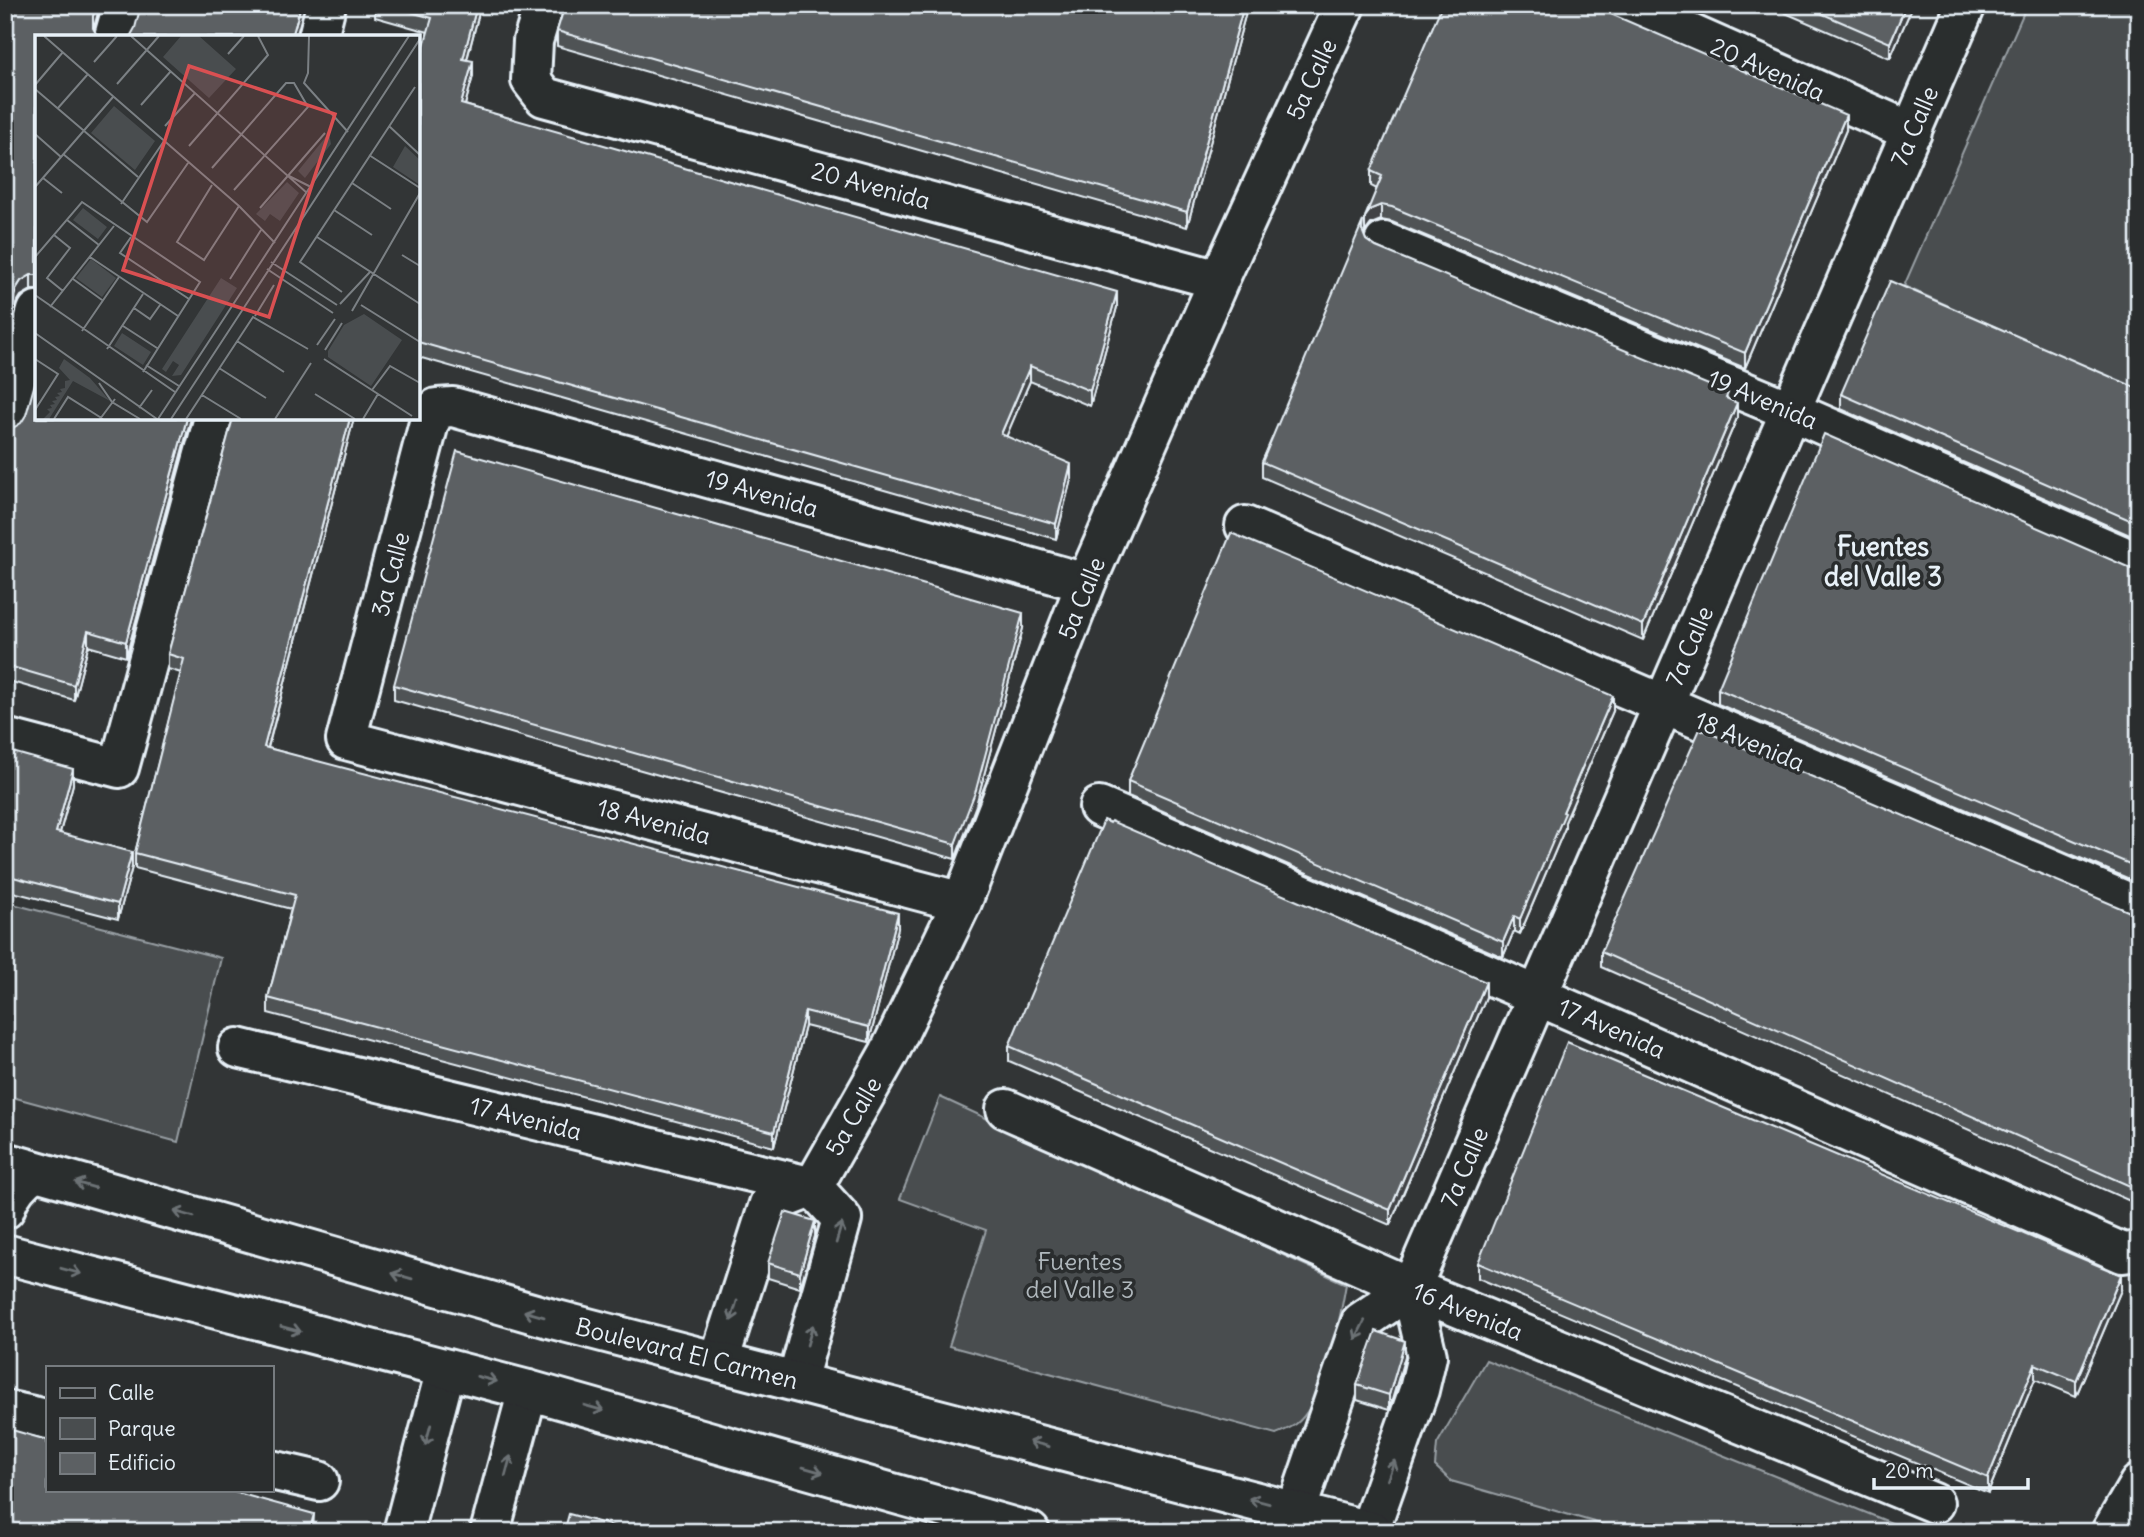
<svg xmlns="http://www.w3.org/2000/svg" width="2144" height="1537" font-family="Delius,sans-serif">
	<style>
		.green { fill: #494d4f; stroke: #989fa4; stroke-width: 2 }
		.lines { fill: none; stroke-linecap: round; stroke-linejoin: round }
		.minor-casing { stroke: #e8f1f8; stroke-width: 44 }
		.major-casing { stroke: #e8f1f8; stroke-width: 44 }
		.minor { stroke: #2a2d2e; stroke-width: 38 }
		.major { stroke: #2a2d2e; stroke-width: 38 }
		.wall { fill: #4f5355; stroke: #e8f1f8; stroke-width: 2 }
		.shaded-wall { fill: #404345; stroke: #e8f1f8; stroke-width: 2 }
		.building { fill: #5c6063; stroke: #e8f1f8; stroke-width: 2 }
		.oneway { stroke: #6c7275 }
		.labels { text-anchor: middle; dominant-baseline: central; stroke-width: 7; stroke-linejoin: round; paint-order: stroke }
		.street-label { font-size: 24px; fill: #e8f1f8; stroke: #2a2d2e }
		.park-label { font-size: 24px; fill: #b0b8bd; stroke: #2a2d2e }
		.neighbourhood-label { font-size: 26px; font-weight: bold; fill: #e8f1f8; stroke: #2a2d2e }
		.inset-road { fill: none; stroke: #7b8084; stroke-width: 2 }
		.view { fill: #da5052; fill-opacity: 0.15; stroke: #da5052; stroke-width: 3.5 }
		.inset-edge { fill: none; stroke: #e8f1f8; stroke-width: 3.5 }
	</style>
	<rect width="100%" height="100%" fill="#323536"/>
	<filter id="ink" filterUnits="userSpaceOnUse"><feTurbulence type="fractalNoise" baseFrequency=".0143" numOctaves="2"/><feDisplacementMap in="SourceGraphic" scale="14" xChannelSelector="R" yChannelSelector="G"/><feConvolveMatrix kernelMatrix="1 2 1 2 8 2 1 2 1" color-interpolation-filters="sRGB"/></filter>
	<g filter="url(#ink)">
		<path class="green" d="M2027 5H2139V391L1904 286Z
			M5 902 221 958 178 1142 5 1095Z
			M940 1097 1346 1284C1340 1319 1325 1402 1296 1424 1291 1428 1283 1431 1276 1434L949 1346 986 1230 900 1199Z
			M1486 1360 1914 1532H1629L1451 1481 1435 1466 1437 1444Z"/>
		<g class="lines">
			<defs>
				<path id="minor" d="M544 5 533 41 531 80 544 97 1219 280
					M1625 5 1912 132
					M114 37 123 5
					M318 37 326 5
					M1384 242 1791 411 2139 563
					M5 423 37 311
					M1245 526 2139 907
					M5 738 119 768 214 418
					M1099 807 1538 996 2123 1253 2139 1251
					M962 902 346 740 429 423 437 408 453 407 1086 583
					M238 1048 813 1187
					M1006 1109 1411 1288 1934 1503
					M813 1187 889 1053 962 902 1086 583 1219 280 1345 5
					M1411 1288 1966 5
					M719 1361 769 1204 813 1187
					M797 1381 842 1219 813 1187
					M5 1410 47 1419
					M271 1470 319 1481
					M1296 1511 1361 1322 1411 1288
					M1369 1531 1419 1390 1427 1356 1411 1288
					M403 1532 446 1369
					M490 1532 528 1390
					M2111 1532 2139 1484"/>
				<path id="major" d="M5 1162 549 1318 1373 1532
					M5 1209C10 1192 21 1180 35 1171
					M5 1254 528 1390 1030 1532"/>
			</defs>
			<use href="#minor" class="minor-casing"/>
			<use href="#major" class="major-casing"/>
			<use href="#minor" class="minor"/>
			<use href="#major" class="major"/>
		</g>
		<path class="wall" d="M5 5 37 37V290H31L21 296 16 304 5 343Z
			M375 5H481L467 60 473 76 465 105 1117 307 1090 406 1030 381 1006 436 1071 479 1056 539 418 357V66L428 32 375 17Z
			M565 5H1248L1187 227 557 46V31Z
			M1767 5H1913L1890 58Z
			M1846 130 1745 368 1392 222 1381 220 1371 224 1365 232 1377 189 1371 186V171Z
			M1363 233 1366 240 1376 247 1728 399 1737 418 1643 640 1262 477V462Z
			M2139 389V539L1841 409V394Z
			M191 418 126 657 88 646 74 700 5 680V429Z
			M233 418H354L268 748 898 928 869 1042 805 1026 774 1147 268 1013V998L291 909 135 868V853L181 673 168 669V654Z
			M2130 568 2139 569V883L1718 704V689Z
			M1023 628 976 805 955 859 394 700V685Z
			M1613 711 1565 822V828L1520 934 1514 931 1503 957 1128 796V781Z
			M5 750 73 784 60 833 132 867 118 919 5 890Z
			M2130 912 2139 913V1205L1601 967V952Z
			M1486 997 1390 1225 1009 1061V1046Z
			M815 1236 800 1288 768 1278V1263Z
			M1478 1263 2121 1290 2076 1396 2035 1379 1988 1493 1478 1278Z
			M1405 1356 1389 1410 1357 1400V1385Z"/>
		<path class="shaded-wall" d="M96 5H100L93 31V16Z
			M301 5H305L296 37H292Z
			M477 5H481L463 74V59Z
			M1244 5H1248L1187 227V212Z
			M1906 5H1913L1890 58V43Z
			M473 61V76L461 119V104Z
			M1846 115V130L1745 368V353Z
			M1381 205V220L1371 224 1365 232V217L1371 209Z
			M31 275V290L21 296 16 304 5 343V328L16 289 21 281Z
			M1117 292V307L1090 406V391Z
			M1030 366V381L1001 449V434Z
			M1737 403V418L1643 640V625Z
			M187 418H191L126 657V642Z
			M350 418H354L264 762V747Z
			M1071 464V479L1056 539V524Z
			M1023 613V628L976 805 955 859V844Z
			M88 631V646L74 700V685Z
			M1613 696V711L1565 822V828L1520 934V919L1563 812Z
			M73 769V784L56 847V832Z
			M132 852V867L118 919V904Z
			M898 913V928L869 1042V1027Z
			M1514 916V931L1503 957V942Z
			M1486 982V997L1390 1225V1210Z
			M805 1011V1026L774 1147V1132Z
			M815 1221V1236L800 1288V1273Z
			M2121 1275V1290L2076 1396V1381Z
			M1405 1341V1356L1389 1410V1395Z
			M2035 1364V1379L1988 1493V1478Z
			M314 1514 313 1532H309Z"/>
		<path class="building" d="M5 5H96L93 16V28L98 37H37V275H31L21 281 16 289 5 328Z
			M141 5H301L292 37H130L135 28Z
			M386 5H477L463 59 473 61 461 104 1117 292 1090 391 1030 366 1001 434 1071 464 1056 524 418 342V66L432 18Z
			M565 5H1244L1187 212 557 31Z
			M1442 5H1590L1846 115 1745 353 1392 207 1381 205 1371 209 1365 217 1382 176 1371 171Z
			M1802 5H1906L1890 43Z
			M1363 221 1362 230 1366 240 1376 247 1728 393 1726 398 1737 403 1643 625 1262 462Z
			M1890 281 2139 389V524L1841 394Z
			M37 376V418H187L126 642 88 631 74 685 5 665V429H11L21 423 26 415Z
			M233 418H350L264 747 898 913 869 1027 805 1011 774 1132 268 998 295 895 135 853 184 659 168 654Z
			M1824 434 2130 568 2139 569V868L1718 689Z
			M457 451 1023 613 976 790 955 844 394 685Z
			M1231 533 1613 696 1563 812 1565 813 1520 919 1514 916 1503 942 1128 781Z
			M1700 729 2130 912 2139 913V1190L1601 952Z
			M5 750 73 769 56 832 132 852 118 904 5 875Z
			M1104 820 1110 823 1111 821 1486 982 1390 1210 1009 1046Z
			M1567 1042 2121 1275 2076 1381 2035 1364 1988 1478 1478 1263Z
			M785 1212 815 1221 800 1273 768 1263Z
			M1376 1331 1405 1341 1389 1395 1357 1385Z
			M5 1428 47 1440V1490H227L314 1514 309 1532H5Z
			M569 1514 635 1532H564Z"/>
		<defs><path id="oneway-shaft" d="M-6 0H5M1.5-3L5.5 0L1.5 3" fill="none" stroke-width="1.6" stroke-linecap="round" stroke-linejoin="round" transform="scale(1.75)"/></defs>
		<g class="oneway">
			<use href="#oneway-shaft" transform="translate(85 1185) rotate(-164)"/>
			<use href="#oneway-shaft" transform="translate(184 1214) rotate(-164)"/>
			<use href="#oneway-shaft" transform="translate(839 1233) rotate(-74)"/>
			<use href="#oneway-shaft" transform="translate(71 1271) rotate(15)"/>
			<use href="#oneway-shaft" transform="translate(402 1276) rotate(-164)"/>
			<use href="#oneway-shaft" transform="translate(734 1311) rotate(107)"/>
			<use href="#oneway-shaft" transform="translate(534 1314) rotate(-164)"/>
			<use href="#oneway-shaft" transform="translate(291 1329) rotate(15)"/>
			<use href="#oneway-shaft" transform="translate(1360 1330) rotate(117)"/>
			<use href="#oneway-shaft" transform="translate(810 1335) rotate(-74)"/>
			<use href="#oneway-shaft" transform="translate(487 1379) rotate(14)"/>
			<use href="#oneway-shaft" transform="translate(594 1408) rotate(16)"/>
			<use href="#oneway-shaft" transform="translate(428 1435) rotate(105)"/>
			<use href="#oneway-shaft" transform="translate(1039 1444) rotate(-165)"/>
			<use href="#oneway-shaft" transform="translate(508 1466) rotate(-75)"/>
			<use href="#oneway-shaft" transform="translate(813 1470) rotate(16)"/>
			<use href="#oneway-shaft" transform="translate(1391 1470) rotate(-70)"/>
			<use href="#oneway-shaft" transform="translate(1259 1501) rotate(-165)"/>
		</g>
	</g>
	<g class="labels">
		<g class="street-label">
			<text transform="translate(1768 69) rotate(24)">20 Avenida</text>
			<text transform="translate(1311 79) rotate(-65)">5a Calle</text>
			<text transform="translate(1914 126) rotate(-67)">7a Calle</text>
			<text transform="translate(871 185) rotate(15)">20 Avenida</text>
			<text transform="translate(1763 399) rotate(23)">19 Avenida</text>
			<text transform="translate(762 493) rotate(16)">19 Avenida</text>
			<text transform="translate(390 574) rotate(-75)">3a Calle</text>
			<text transform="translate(1081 598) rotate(-68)">5a Calle</text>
			<text transform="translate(1689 646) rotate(-67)">7a Calle</text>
			<text transform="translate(1750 741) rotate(23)">18 Avenida</text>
			<text transform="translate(654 821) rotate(15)">18 Avenida</text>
			<text transform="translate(1612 1028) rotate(24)">17 Avenida</text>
			<text transform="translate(853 1116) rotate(-60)">5a Calle</text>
			<text transform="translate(526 1118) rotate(14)">17 Avenida</text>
			<text transform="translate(1464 1167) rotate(-67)">7a Calle</text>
			<text transform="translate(1468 1311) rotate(22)">16 Avenida</text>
			<text transform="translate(687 1353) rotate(14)">Boulevard El Carmen</text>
		</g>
		<g class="park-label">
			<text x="1080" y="1261">Fuentes<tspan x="1080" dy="28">del Valle 3</tspan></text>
		</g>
		<g class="neighbourhood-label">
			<text x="1883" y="546">Fuentes<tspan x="1883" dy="30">del Valle 3</tspan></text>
		</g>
	</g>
	<g transform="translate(35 35)">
		<rect width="385" height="385" fill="#323536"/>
		<path d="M146 1H164L201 34 174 63 128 22ZM79 71 120 106 100 135 56 98ZM294 98 296 109 270 143 263 136ZM370 111 385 125V150L358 132ZM252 147 264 158 245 186 235 179 230 186 221 179ZM48 173 72 192 63 204 38 185ZM56 224 81 243 67 262 41 243ZM186 243 202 253 146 340 137 341 144 330 138 326 131 337 127 334ZM329 279 367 305 336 351 293 322V316L309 290ZM87 298 116 317 108 330 79 311ZM29 324 55 343 75 366 38 346 14 384H8L15 377 12 374 17 373 15 370 20 369 17 366 22 365 20 362 25 361 22 358 27 357 25 354 30 353V346L35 345 24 333Z" fill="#494d4f"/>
		<path class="inset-road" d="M9 1 204 171 240 208M96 1 272 158M274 1 273 38 269 48 313 97M193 19 209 1M59 27 82 1M82 49 124 1M0 50 28 17M0 54 103 142M106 70 136 36M23 73 53 39M130 91 160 58M354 91 385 120M0 99 26 122M154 111 233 20 223 1M28 119 112 187 153 128M334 120 385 153M177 133 251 48H259L273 72 199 155M254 141 276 152M8 143 27 158M317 148 356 174M177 150 142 207 169 225 204 171M0 152 78 62M86 169 129 106M225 173 290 98M299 175 337 200M32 185 64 210M19 200 35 213 12 243 28 256M96 202 85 218 154 264M282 202 385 269M367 220 385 231M0 222 47 167 165 247 108 337M55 222 143 281M236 227 302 270M232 234 298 278M38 244 67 265M195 244 226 195M307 257 265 227 380 52M0 260 140 357M305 269 335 237M326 270 385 307M15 272 79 191M99 273 115 284 125 270M317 276 385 158M220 281 239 250M88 291 122 313M47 296 84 242M0 298 122 384M202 306 249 337M282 310 300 284M72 314 108 259M290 315 307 288M0 324 23 339 0 375M289 324 377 381M111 330 144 351M184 333 231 363M64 348 77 367 105 384M337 355 355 331 385 348M280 359 320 384M167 360 206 384M104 373 117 355M19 384 33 362 68 384M65 384 80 364M123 384 374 1M136 384 385 4M151 384 218 282 273 314M240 384 276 328M328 384 343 359"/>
		<path class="view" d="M154 31 300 79 234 282 88 235Z"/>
		<rect width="385" height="385" class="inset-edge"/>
	</g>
	<rect width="2144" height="1537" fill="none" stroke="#2a2d2e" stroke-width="28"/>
	<rect x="14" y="14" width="2116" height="1509" fill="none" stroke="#e8f1f8" stroke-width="2.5" filter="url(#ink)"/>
	<rect x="46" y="1366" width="228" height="126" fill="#2a2d2e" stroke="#767b7f" stroke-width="2"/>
	<rect x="60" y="1388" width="35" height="10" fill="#2a2d2e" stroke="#767b7f" stroke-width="2"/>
	<text x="108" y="1400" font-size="21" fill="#e8f1f8">Calle</text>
	<rect x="60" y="1418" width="35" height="21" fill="#494d4f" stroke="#767b7f" stroke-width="2"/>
	<text x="108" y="1436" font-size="21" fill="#e8f1f8">Parque</text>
	<rect x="60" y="1453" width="35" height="21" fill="#5c6063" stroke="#767b7f" stroke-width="2"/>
	<text x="108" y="1470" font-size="21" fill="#e8f1f8">Edificio</text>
	<path d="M1874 1478v10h154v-10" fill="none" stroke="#e8f1f8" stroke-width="3.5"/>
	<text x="1885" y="1478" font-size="21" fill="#e8f1f8" stroke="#2a2d2e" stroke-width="5" paint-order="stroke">20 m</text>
</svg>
